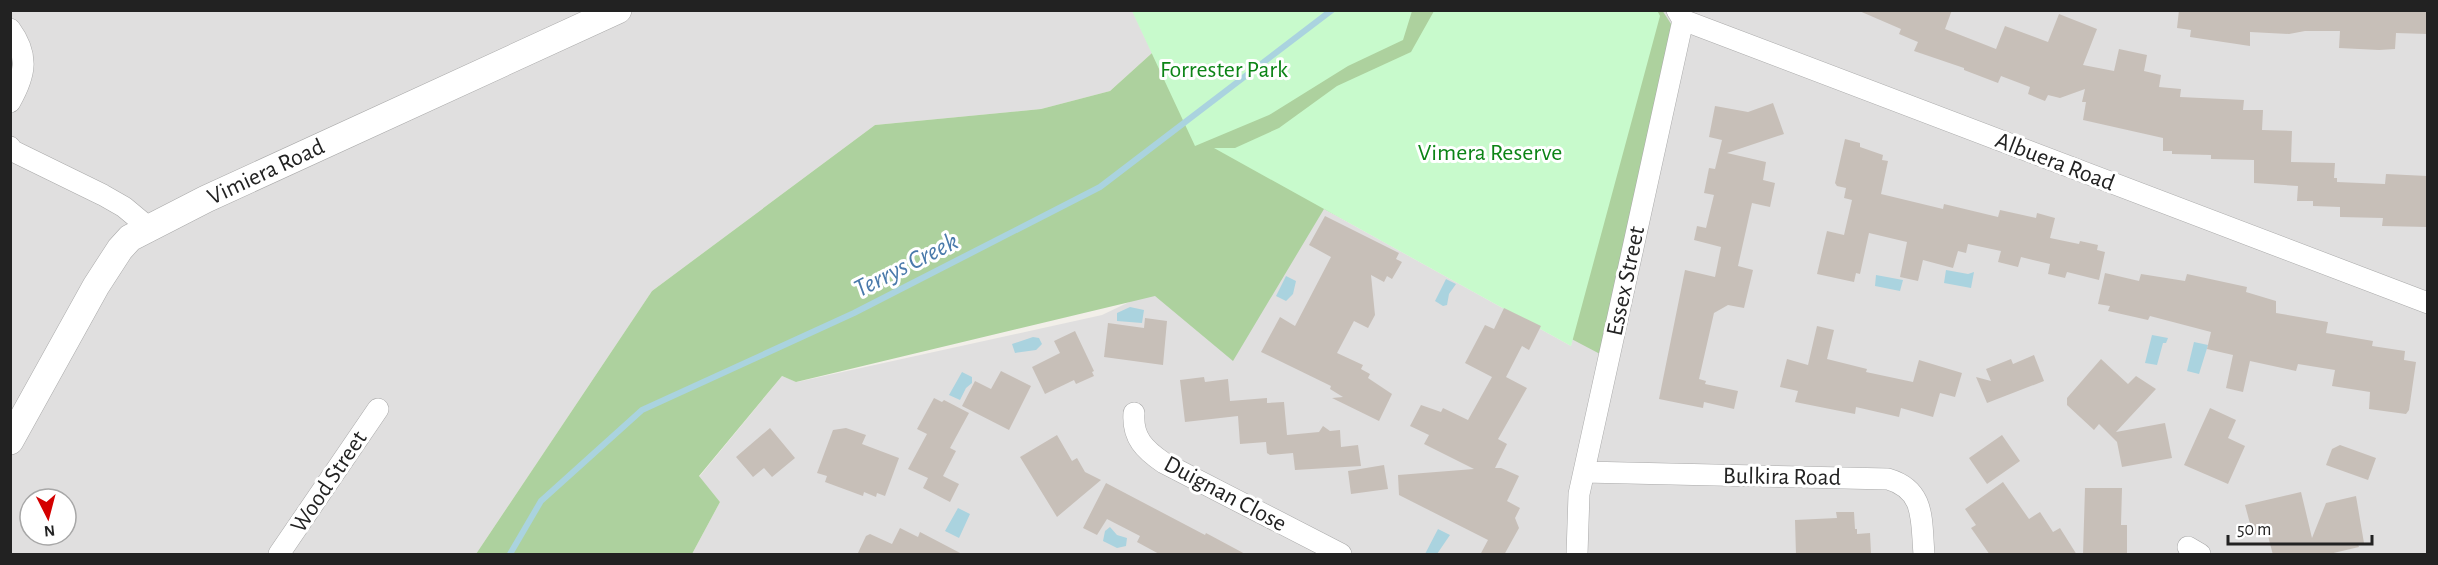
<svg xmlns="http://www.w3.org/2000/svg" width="2438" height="565" font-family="'Alegreya Sans',sans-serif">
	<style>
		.residential { fill: #e0dfdf; fill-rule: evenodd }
		.forest { fill: #add19e }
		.park { fill: #c8facc }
		.water { fill: #aad3df }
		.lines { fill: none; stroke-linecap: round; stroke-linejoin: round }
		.stream { stroke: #aad3df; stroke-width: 6 }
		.building { fill: #c7bfb8 }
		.minor-casing { stroke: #a9a9a9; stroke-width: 22 }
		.tertiary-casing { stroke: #a9a9a9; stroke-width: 28 }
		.minor { stroke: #fff; stroke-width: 21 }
		.tertiary { stroke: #fff; stroke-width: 27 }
		.labels { text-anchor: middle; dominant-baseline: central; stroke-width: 6; stroke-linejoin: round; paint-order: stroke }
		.park-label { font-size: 24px; fill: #0c8416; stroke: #fff }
		.street-label { font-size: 24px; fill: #222; stroke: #fff }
		.water-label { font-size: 26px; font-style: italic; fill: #4a7aab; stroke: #fff }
	</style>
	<rect width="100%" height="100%" fill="#f2efe9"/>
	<path class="residential" d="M1132 10 1152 53 1110 91 1041 109 875 125 652 291 476 554H11L10 11ZM30 499H66V535H30Z
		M1631 11H2427V554H692L720 502 699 477 782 376 797 382 1102 315 1324 209 1571 346Z"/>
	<path class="forest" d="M1662 10 1675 30 1600 354 1324 209 1233 361 1155 296 796 382 782 376 699 476 720 502 692 554H476L652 291 875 125 1041 109 1110 91 1152 53 1190 24 1229 11Z"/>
	<path class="park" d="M1657 10 1660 16 1571 346 1214 148H1235L1279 128 1337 86 1411 52 1434 11Z
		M1132 11H1412L1403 40 1348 66 1269 115 1195 146Z"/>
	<path class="water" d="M1946 270 1968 274 1974 272 1971 288 1944 283Z
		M1876 275 1903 280 1900 291 1875 286Z
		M1286 276 1296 281 1293 294 1286 301 1276 296Z
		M1446 279 1456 284 1449 294 1447 305 1443 306 1435 301Z
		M1130 307 1144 310 1142 323 1117 321V313Z
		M2152 335 2168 338 2166 343H2163L2157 365 2145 363Z
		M1033 337 1039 338 1042 344 1036 350 1015 353 1012 344Z
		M2194 342 2208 345 2199 374 2187 371Z
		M962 372 972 377V383L966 388 960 400 949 395Z
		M958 508 970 514 959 538 945 531Z
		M1110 527 1117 535 1127 538 1126 546 1117 548 1103 541 1105 531Z
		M1438 529 1450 535 1437 554H1425Z"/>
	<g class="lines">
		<path class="stream" d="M510 554 541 501 642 410 854 313 1100 187 1332 10"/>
	</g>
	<path class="building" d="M1857 10H1952L1945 29 1996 49 2005 26 2048 42 2059 14 2097 29 2083 65 2114 71 2119 49 2147 55 2144 71 2161 75 2159 87 2181 89 2180 97 2244 100 2243 110H2263L2262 130 2292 131 2291 162 2335 163 2334 178H2337V182L2385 184 2386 174 2427 176V227L2382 226 2383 218 2340 217V207L2313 206V201H2297L2298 186 2254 183V160L2211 159V155L2172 154V151H2163V138L2083 120 2086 102H2082L2085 89 2060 98 2048 95 2045 101 2028 94 2030 87 2001 76 1998 83 1964 70V68L1914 51 1918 42 1899 34 1901 29Z
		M2179 10H2427V34L2396 33 2395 49 2379 50 2339 48 2340 31H2305L2289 34 2250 32V46L2190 37 2191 30 2177 28Z
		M1773 103 1784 134 1727 153 1766 162 1763 180 1775 183 1770 207 1752 203 1738 266 1753 270 1744 308 1728 305 1714 313 1699 379 1706 381 1705 384 1738 391 1734 409 1704 402 1703 408 1659 399 1685 270 1715 277 1721 247 1694 240 1697 226 1706 228 1714 195 1704 193 1709 168 1715 169 1722 140 1709 137 1715 106 1748 112Z
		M1845 139 1860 143V147L1883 155 1882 160 1888 161 1881 194 1943 209 1944 204 1998 217 2000 210 2036 218 2037 213 2055 218 2050 238 2079 244 2080 241 2098 245 2097 250 2105 252 2099 280 2067 272 2065 278 2048 274 2050 264 2021 257 2018 267 1998 262 2001 251 1968 244 1966 253 1958 251 1953 268 1923 260 1918 281 1900 277 1907 242 1869 233 1860 274 1856 273 1854 282 1817 274 1827 231 1844 235 1852 200 1844 198 1846 188 1837 186 1835 183Z
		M1325 216 1399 253 1396 259 1402 262 1392 279 1387 276 1384 282 1371 275 1375 315 1368 328 1354 321 1337 353 1363 365 1361 369 1370 374 1368 378 1392 394 1379 421 1332 398 1343 397 1330 389 1331 386 1261 352 1280 317 1295 326 1331 257 1309 245Z
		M2105 273 2139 281 2141 274 2185 281 2187 274 2247 287 2246 292 2276 301V313L2328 322 2326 333 2373 341 2372 346 2405 351 2404 360 2416 362 2409 410 2406 414 2369 409 2370 392 2332 386 2335 370 2298 364 2296 371 2250 361 2243 392 2226 388 2233 355 2207 349 2211 332 2150 316 2148 320 2108 311 2110 306 2098 304Z
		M1504 308 1541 326 1529 350 1522 346 1506 377 1527 388 1498 439 1507 444 1495 468H1501L1519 476 1507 501 1520 508 1515 518 1519 528 1504 555H1480L1488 540 1399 495 1398 475 1474 469 1424 444 1429 435 1410 426 1421 405 1441 412 1443 408 1468 420 1492 377 1465 363 1485 325 1494 329Z
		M1145 318 1167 321 1163 365 1104 357 1108 323 1144 328Z
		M1817 326 1834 330 1827 359 1867 369 1866 372 1913 382 1919 360 1962 373 1955 397 1940 393 1933 417 1901 408 1899 417 1856 407 1855 414 1795 402 1798 391 1780 387 1787 359 1808 365Z
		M1075 331 1094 371 1092 372 1094 376 1076 384 1074 380 1045 394 1032 367 1060 353 1054 341Z
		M2034 355 2044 381 1987 403 1976 377 1991 381 1986 369 2011 359 2013 364Z
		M2101 359 2128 384 2136 376 2156 389 2116 432 2165 423 2172 458 2122 467 2117 442 2099 424 2094 430 2067 405V398Z
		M1001 371 1031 386 1009 430 962 406 975 381 991 389Z
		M1204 377 1205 382 1228 379 1230 401 1267 398V403L1284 402 1287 435 1319 432 1323 426 1330 431 1340 430 1341 447 1358 445 1361 466 1295 470 1293 453 1270 455 1267 453 1266 442 1240 444 1238 416 1185 422 1180 380Z
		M934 398 942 402 944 400 969 413 950 448 956 451 943 476 959 484 950 502 923 488 928 478 908 469 927 434 917 429Z
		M2210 408 2236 420 2228 438 2245 446 2228 484 2184 465Z
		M770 428 795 458 772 477 764 468 753 477 736 457Z
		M846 428 866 435 862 444 899 458 885 496 877 493 876 497 864 492 863 496 825 482 827 476 817 473 833 430Z
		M1057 435 1072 461 1077 458 1085 472 1101 480 1057 517 1020 457Z
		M2002 435 2020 461 1987 484 1969 458Z
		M2340 445 2376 458 2368 480 2326 465 2332 449Z
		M1384 465 1388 489 1351 494 1348 471Z
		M2003 482 2029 519 2040 512 2053 532 2060 528 2077 555H1990L1971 528 1976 525 1965 509Z
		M1106 483 1205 535 1206 533 1247 555H1161L1137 542 1140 536 1107 519 1097 535 1083 528Z
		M2085 488H2122L2121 525H2127V555H2083Z
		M2301 492 2312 538 2326 503 2356 496 2364 543 2358 544 2359 547 2325 555H2273L2267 532 2253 535 2245 505Z
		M1836 512H1854L1855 529H1857V534L1870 533 1871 553 1796 555 1795 520 1837 518Z
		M900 528 918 537 920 532 964 555H857L866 536 870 534 892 544Z"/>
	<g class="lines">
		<defs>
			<path id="minor" d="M1683 20 2428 303
				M10 29C29 55 26 74 10 102
				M10 147 13 151 103 195 124 207 148 227
				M1134 413C1132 438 1145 450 1164 463L1341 554
				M1584 472 1888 479C1926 490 1921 521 1924 554
				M2188 547 2200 554
				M279 554 378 409
				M1577 554 1579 494 1683 20 1677 10"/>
			<path id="tertiary" d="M10 441 96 286 120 249 130 238 206 199 618 10"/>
		</defs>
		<use href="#minor" class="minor-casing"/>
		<use href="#tertiary" class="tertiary-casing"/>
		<use href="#minor" class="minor"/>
		<use href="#tertiary" class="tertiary"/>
	</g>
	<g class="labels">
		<g class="park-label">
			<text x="1224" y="70">Forrester Park</text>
			<text x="1490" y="153">Vimera Reserve</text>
		</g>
		<g class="street-label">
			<text transform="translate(2055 162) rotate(21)">Albuera Road</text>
			<text transform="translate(266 172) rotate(-25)">Vimiera Road</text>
			<text transform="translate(1626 281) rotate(-78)">Essex Street</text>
			<text transform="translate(1782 477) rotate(1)">Bulkira Road</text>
			<text transform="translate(329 482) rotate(-56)">Wood Street</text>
			<text transform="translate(1225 494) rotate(28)">Duignan Close</text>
		</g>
		<g class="water-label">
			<text transform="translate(906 265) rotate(-27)">Terrys Creek</text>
		</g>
	</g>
	<rect width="2438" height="565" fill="none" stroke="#222222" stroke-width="24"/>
	<g transform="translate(48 517) rotate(174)"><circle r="28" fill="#ffffff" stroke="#a7a7a7" stroke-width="1.5"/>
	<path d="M0-4.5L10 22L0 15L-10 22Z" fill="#d40000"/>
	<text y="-9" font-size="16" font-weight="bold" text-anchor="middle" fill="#222222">N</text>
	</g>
	<path d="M2228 535v9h144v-9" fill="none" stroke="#222222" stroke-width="3"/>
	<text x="2237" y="535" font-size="18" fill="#222222" stroke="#ffffff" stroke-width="4.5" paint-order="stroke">50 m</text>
</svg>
